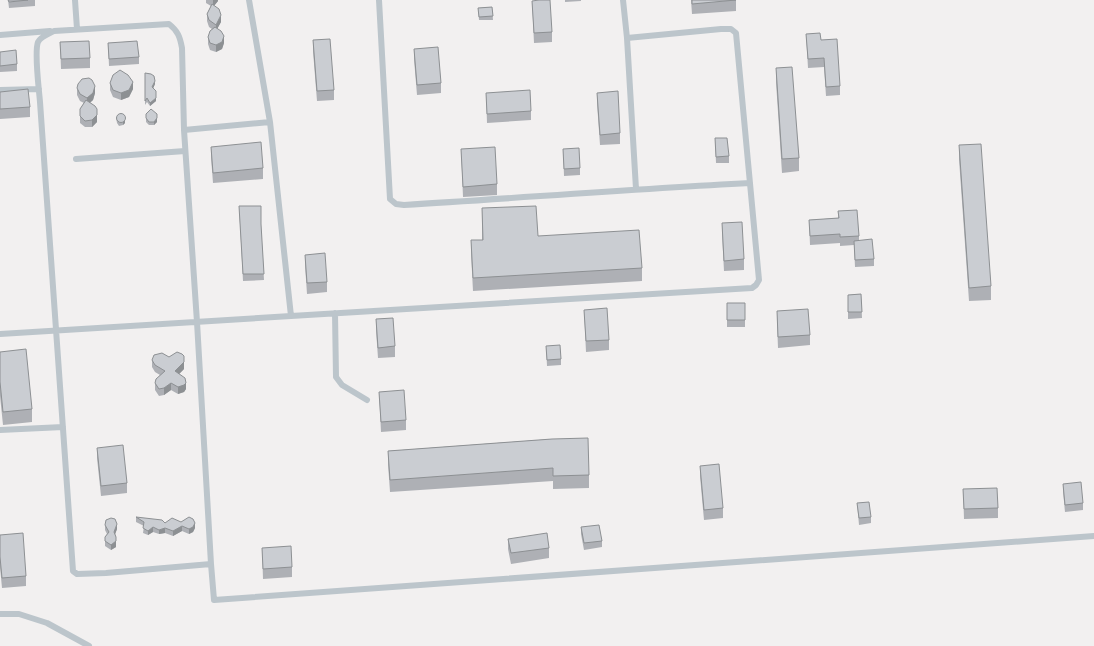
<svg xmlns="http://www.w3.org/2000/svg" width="1094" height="646" font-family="'Public Sans',sans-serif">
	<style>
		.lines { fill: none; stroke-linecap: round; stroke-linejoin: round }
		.lane { stroke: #bcc5cb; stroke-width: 6 }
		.wall { fill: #aeb0b5 }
		.shaded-wall { fill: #8d9093 }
		.building { fill: #cacdd2; stroke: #8d9093 }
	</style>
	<rect width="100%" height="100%" fill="#f2f0f0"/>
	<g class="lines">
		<path class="lane" d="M75 0 77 29
			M249 0 270 122 291 316 752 288 756 285 759 280 736 33 731 29H721L627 38
			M379 0 390 199 396 204 404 205C519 198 634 189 750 183
			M623 0 627 38 636 189
			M169 24C178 31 180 37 182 48L184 130 197 322 211 564 106 573 77 574 73 571 40 102C39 89 34 52 38 42 41 36 49 34 54 31Z
			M0 35 50 31
			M0 90 39 89
			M184 130 270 122
			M76 159 185 151
			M335 313 336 377 342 385 367 400
			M0 334 291 316
			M0 430 63 427
			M211 564 214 600 1094 536
			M0 614H19L47 623 89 646"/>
	</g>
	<path class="wall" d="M8 0H35V6L9 8Z
		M206 0H218V1L214 6 221 22 217 29 224 43 222 49 216 52 210 50 208 44V37L212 29 209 27 207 21V14L211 6 206 3Z
		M565 0H581V1L565 2Z
		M691 0H736V11L692 14Z
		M532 1 552 32V42L534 43Z
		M492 7 493 20H479L478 8Z
		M806 34 821 40 840 86V95L826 96 824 67 808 68Z
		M313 40 334 90V100L317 101 313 51Z
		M60 42 90 58V68L61 69Z
		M108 43 139 57V64L109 66Z
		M414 49 441 83V93L417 95 414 59Z
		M0 52 17 64V71L0 72Z
		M776 68 799 158V171L782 173 776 82Z
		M145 73 155 84 153 88 156 91V101L150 106 147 102 145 105Z
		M110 83 133 89 129 97 121 100 113 97 110 90Z
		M77 88 95 93 93 100 90 103 97 122 92 127H85L80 123V109L84 103 80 101 77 95Z
		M0 92 30 107V117L0 119Z
		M486 93 531 111V120L487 123Z
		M597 93 620 133V144L600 145 597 103Z
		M146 114H157V122L154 125H149L146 122Z
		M116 117 125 123 123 125 119 126 117 123Z
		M715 138 729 156V163H716Z
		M959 145 991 286V300L969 301 959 159Z
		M211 147 263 168V179L213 183 211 157Z
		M461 149 497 184V195L463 197Z
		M563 149 580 168V175L564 176Z
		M239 206 261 227 264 280 243 281Z
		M482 208 538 236 642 268V281L473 291 471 253V240H482Z
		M838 211 859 236V240L874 259V266L855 267 854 245 840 246V243L810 245 809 220 838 218Z
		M722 223 744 259V270L724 271 722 233Z
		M305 255 327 282V292L307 294 305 265Z
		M861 294 862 318 848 319V295Z
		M727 303H745V327H727Z
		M584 310 609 340V350L586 352Z
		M777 311 810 335V345L778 348 777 322Z
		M376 319 395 346V357L378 358 376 330Z
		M546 346 561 359V365L547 366Z
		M0 352 32 409V422L3 425 0 396Z
		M152 360 184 369 179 374 186 389 184 392 178 394 171 390 164 395 159 396 155 390V383L160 375 155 372 152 367Z
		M379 392 406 420V430L381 432Z
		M552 439 589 475V488L553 489V481L390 492 388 464V451Z
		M97 448 127 483V493L101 496 97 458Z
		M700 466 723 508V518L704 520 700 476Z
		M1063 484 1083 503V510L1065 512 1063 491Z
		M963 489 998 508V518L964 519Z
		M857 503 871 517V523L859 525Z
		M136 517 165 523 195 528 193 532 189 534 182 531 173 536 165 533 159 534 153 532 148 535 143 533 144 526 136 522Z
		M105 525 117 529 115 534 116 537V547L111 550 105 546V537L107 534 105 530Z
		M581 527 602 541V547L584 550 581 534Z
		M0 535 26 576V586L2 588 0 567Z
		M508 539 549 548V558L511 564 508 549Z
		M262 548 292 567V577L263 579Z"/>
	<path class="shaded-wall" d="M213 0H218V1L213 7Z
		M221 15V22L216 31V25Z
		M224 36V43L222 49 216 52V45Z
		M155 81V84L152 91V87Z
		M133 82V89L129 97 121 100V93Z
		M95 86V93L93 100 87 105V98Z
		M156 98V101L150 106V103Z
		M97 115V122L92 127V120Z
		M157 118V122L154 125V122Z
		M125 119V123L123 125V122Z
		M184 362V369L175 378V371Z
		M171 383V390L164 395V388Z
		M186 383V389L184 392 178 394V387Z
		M195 523V528L193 532 189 534V529Z
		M117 524V529L114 537V532Z
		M182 526V531L173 536V531Z
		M153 527V532L148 535V531Z
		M165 528V533L159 534V530Z
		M116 541V547L111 550V545Z"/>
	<path class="building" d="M8 0H28L9 2Z
		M539 0H550L552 32 534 33 532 1Z
		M692 0H736L692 4Z
		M212 4 219 9 221 15 216 25 209 20 207 14Z
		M492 7 493 16 479 17 478 8Z
		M215 27 221 31 224 36 222 42 216 45 210 43 208 37 210 31Z
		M820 33 821 40 837 39 840 86 826 87 824 58 808 59 806 34Z
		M330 39 334 90 317 91 313 40Z
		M89 41 90 58 61 59 60 42Z
		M137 41 139 57 109 59 108 43Z
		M438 47 441 83 417 85 414 49Z
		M16 50 17 64 0 66V52Z
		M792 67 799 158 782 159 776 68Z
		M120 70 128 75 133 82 129 90 121 93 113 90 110 83 113 75Z
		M145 73 151 74 154 76 155 81 152 87 156 91V98L150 103 147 98 145 101Z
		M89 78 92 80 95 86 93 93 87 98 80 94 77 88 78 84 82 79Z
		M28 89 30 107 0 109V92Z
		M530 90 531 111 487 114 486 93Z
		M618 91 620 133 600 135 597 93Z
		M86 100 95 106 97 109V115L92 120 85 121 80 116V109Z
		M151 109 157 114V118L154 122H149L146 118V114Z
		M116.5 118a4.5 4.5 0 1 1 9 0a4.5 4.5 0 1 1-9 0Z
		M715 138H727L729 156 716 157Z
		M261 142 263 168 213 173 211 147Z
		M981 144 991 286 969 288 959 145Z
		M495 147 497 184 463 187 461 149Z
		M579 148 580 168 564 169 563 149Z
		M239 206H261V224L264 274H243Z
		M536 206 538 236 639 230 642 268 473 278 471 240H483L482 208Z
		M857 210 859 236 840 237V234L810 236 809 220 839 218 838 211Z
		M742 222 744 259 724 261 722 223Z
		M872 239 874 259 855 260 854 241Z
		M325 253 327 282 307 283 305 255Z
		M861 294 862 312H848V295Z
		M727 303H745V320H727Z
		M607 308 609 340 586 341 584 310Z
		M808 309 810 335 778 337 777 311Z
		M393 318 395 346 378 348 376 319Z
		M560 345 561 359 547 360 546 346Z
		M26 349 32 409 3 412 0 382V352Z
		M177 352 182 354 184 356V362L175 371 185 378 186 383 184 385 178 387 171 383 164 388 159 389 155 383 156 379 165 371 155 365 152 360 154 355 162 353 169 357Z
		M404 390 406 420 381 422 379 392Z
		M588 438 589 475 553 476V468L390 480 388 451 552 439Z
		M123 445 127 483 101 486 97 448Z
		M719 464 723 508 704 510 700 466Z
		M1081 482 1083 503 1065 505 1063 484Z
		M997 488 998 508 964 509 963 489Z
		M869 502 871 517 859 518 857 503Z
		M136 517 162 520 165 523 172 518 181 522 189 517 193 519 195 523 193 527 189 529 182 526 173 531 165 528 159 530 153 527 148 531 143 528 144 522Z
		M111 518 115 519 117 524 114 532 116 537V541L111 545 105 541V537L109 532 105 525 106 520Z
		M599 525 602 541 584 543 581 527Z
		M23 533 26 576 2 578 0 557V535Z
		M547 533 549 548 511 553 508 539Z
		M291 546 292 567 263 569 262 548Z"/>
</svg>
